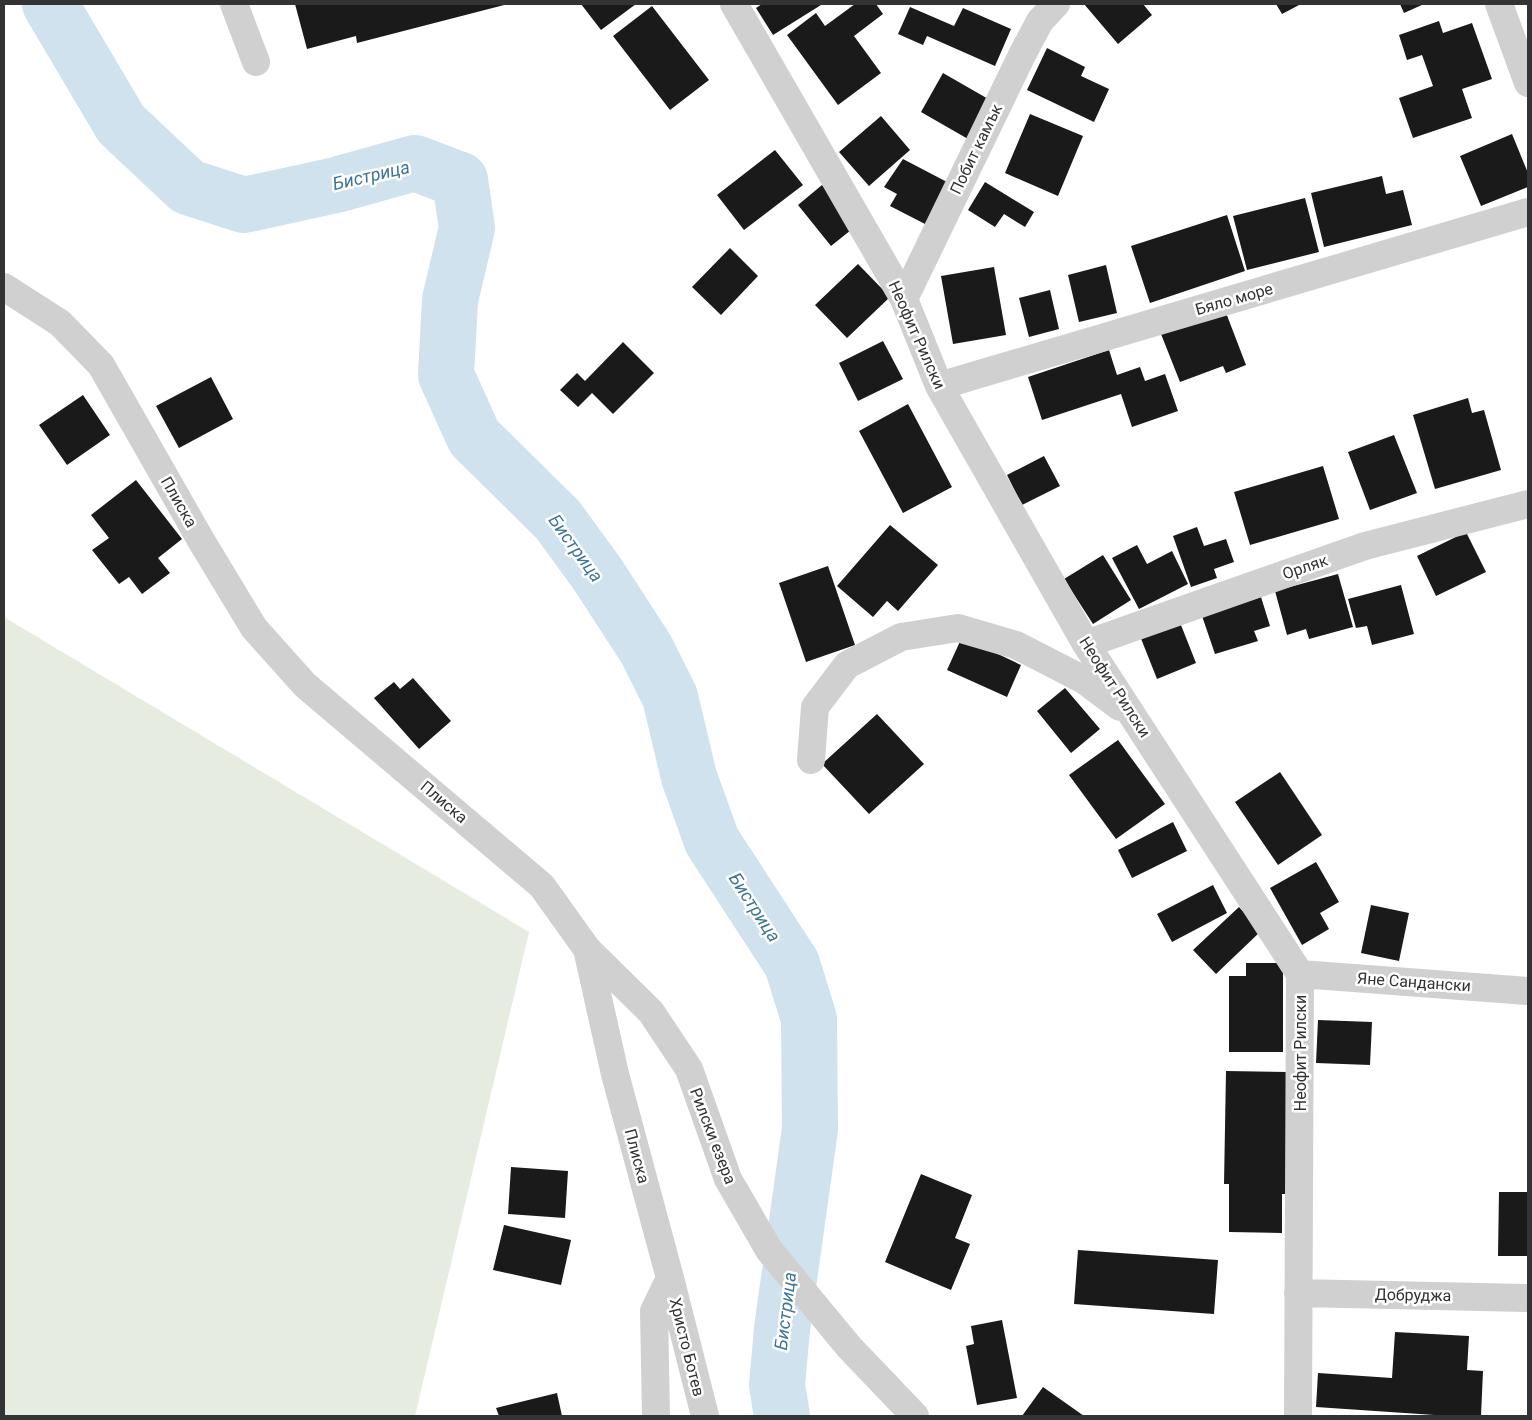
<svg xmlns="http://www.w3.org/2000/svg" width="1532" height="1420" font-family="Roboto,sans-serif">
	<style>
		.green { fill: #e6ecdf }
		.lines { fill: none; stroke-linecap: round; stroke-linejoin: round }
		.river { stroke: #cfe2ee; stroke-width: 56 }
		.building { fill: #1a1a1a }
		.minor { stroke: #d0d0d0; stroke-width: 28 }
		.labels { text-anchor: middle; dominant-baseline: central; stroke-width: 5; stroke-linejoin: round; paint-order: stroke }
		.street-label { font-size: 16px; fill: #333; stroke: #fff }
		.water-label { font-size: 18px; font-style: italic; fill: #3f7597; stroke: #fff }
	</style>
	<rect width="100%" height="100%" fill="#fff"/>
	<path class="green" d="M4 617 529 932 415 1416H4Z"/>
	<g class="lines">
		<path class="river" d="M50 4 121 124 188 187 244 205 336 185 415 163 460 180 467 228 450 300 446 375 474 437 558 520 598 575 646 649 670 697 689 777 712 841 792 964 809 1019 810 1129 782 1329 777 1385 782 1416"/>
	</g>
	<path class="building" d="M295 4H508L357 43 356 36 307 49Z
		M581 4H636L601 30Z
		M762 4H820L821 5 773 35 756 8Z
		M855 4H876L883 14 854 36 881 73 838 105 787 35 816 13 825 26Z
		M1084 4H1143L1152 15 1118 44Z
		M1276 4H1301L1282 14Z
		M1400 4H1424L1404 13Z
		M652 6 709 80 670 110 613 36Z
		M910 7 954 26 963 8 1011 29 995 66 927 36 923 45 898 34Z
		M1439 21 1443 33 1472 23 1492 79 1462 89 1472 118 1413 138 1399 98 1433 86 1422 55 1407 60 1399 35Z
		M1047 48 1085 67 1081 76 1109 89 1094 122 1027 90Z
		M943 73 990 100 968 139 921 112Z
		M1030 114 1083 136 1058 196 1005 173Z
		M881 116 910 150 869 186 839 152Z
		M1512 134 1528 173V187L1481 206 1460 156Z
		M775 150 803 185 744 230 717 195Z
		M903 159 947 182 925 224 890 206 897 194 884 187Z
		M1382 176 1386 194 1403 190 1412 225 1324 247 1311 193Z
		M985 182 1034 212 1025 227 1004 214 995 227 968 210Z
		M822 185 856 226 831 246 798 205Z
		M1305 198 1319 252 1247 270 1233 216Z
		M1227 215 1245 271 1150 303 1131 246Z
		M730 248 758 276 721 315 692 287Z
		M858 264 890 297 847 338 815 305Z
		M1106 265 1117 313 1079 322 1068 275Z
		M994 267 1006 335 953 344 941 276Z
		M1050 290 1059 329 1029 337 1019 298Z
		M1223 305 1246 365 1226 373 1223 366 1180 382 1159 329Z
		M883 341 903 379 858 401 839 363Z
		M623 342 654 373 613 414 592 393 578 407 560 390 577 373 585 381Z
		M1109 350 1117 375 1140 367 1145 381 1165 374 1178 411 1132 427 1121 394 1042 420 1028 377Z
		M211 377 233 419 179 448 156 406Z
		M83 395 110 435 67 465 39 425Z
		M1468 398 1472 413 1484 410 1501 470 1435 489 1413 415Z
		M908 404 952 487 903 513 859 431Z
		M1394 435 1417 493 1370 510 1348 452Z
		M1044 456 1060 486 1022 505 1007 475Z
		M1323 466 1339 519 1250 545 1234 492Z
		M136 480 182 539 158 558 170 573 142 594 129 577 119 584 92 550 109 538 91 515Z
		M890 525 938 565 898 611 887 601 873 617 837 586Z
		M1197 527 1204 546 1226 539 1234 562 1214 569 1217 578 1191 587 1173 536Z
		M1466 532 1486 572 1436 596 1417 556Z
		M1137 545 1147 564 1172 551 1188 584 1139 609 1112 558Z
		M1103 555 1131 600 1093 624 1064 579Z
		M828 566 855 645 806 662 779 583Z
		M1338 574 1353 627 1309 639 1306 629 1287 635 1275 591Z
		M1401 585 1414 634 1372 645 1367 626 1356 628 1348 599Z
		M1261 597 1270 626 1254 631 1258 641 1215 654 1202 616Z
		M1179 620 1196 663 1157 679 1140 636Z
		M962 637 1021 665 1007 697 947 670Z
		M413 678 451 721 419 749 374 698 394 682 400 689Z
		M1065 688 1100 729 1071 753 1037 711Z
		M877 714 924 764 869 814 822 764Z
		M1118 740 1165 804 1116 839 1069 775Z
		M1280 772 1322 835 1278 865 1235 802Z
		M1173 822 1187 851 1132 878 1118 850Z
		M1316 862 1339 902 1320 913 1329 929 1302 945 1270 888Z
		M1213 885 1227 913 1172 942 1157 914Z
		M1371 905 1409 913 1399 961 1361 953Z
		M1239 907 1261 931 1216 974 1193 950Z
		M1246 963H1283V1052H1229V976H1246Z
		M1318 1020 1372 1022 1370 1065 1316 1063Z
		M1226 1071 1289 1072 1287 1194H1282V1233L1229 1232V1184H1224Z
		M511 1167 568 1171 565 1218 508 1214Z
		M921 1174 972 1195 955 1238 970 1244 951 1290 885 1262Z
		M1499 1192H1528V1256H1498Z
		M504 1225 571 1240 561 1285 493 1270Z
		M1078 1250 1218 1260 1214 1314 1074 1304Z
		M1002 1320 1017 1398 977 1405 966 1346 974 1344 971 1326Z
		M1395 1332 1469 1336 1467 1370 1483 1371 1481 1416H1449L1316 1407 1318 1373 1392 1378Z
		M1043 1387 1084 1416H1022Z
		M557 1393 562 1416H499L496 1408Z"/>
	<g class="lines">
		<path class="minor" d="M234 4 256 62
			M734 4 904 299 939 386 1086 644 1300 974 1298 1416
			M1499 4 1528 83
			M4 287 60 323 101 365 202 542 254 628 305 685 542 886 587 949 615 1074 670 1278 654 1311 656 1416
			M904 299 1022 55 1040 21 1056 4
			M939 386 1528 212
			M1086 644 1365 546 1528 504
			M811 760 815 707 847 665 901 637 958 628 1016 645 1084 680 1120 707
			M587 949 651 1012 689 1069 728 1179 769 1250 849 1347 915 1416
			M1300 974 1528 991
			M670 1278 705 1416
			M1298 1293 1528 1298"/>
	</g>
	<g class="labels">
		<g class="street-label">
			<text transform="translate(976 149) rotate(-64)">Побит камък</text>
			<text transform="translate(1234 299) rotate(-16)">Бяло море</text>
			<text transform="translate(917 335) rotate(66)">Неофит Рилски</text>
			<text transform="translate(179 502) rotate(60)">Плиска</text>
			<text transform="translate(1305 567) rotate(-19)">Орляк</text>
			<text transform="translate(1115 687) rotate(57)">Неофит Рилски</text>
			<text transform="translate(444 802) rotate(40)">Плиска</text>
			<text transform="translate(1414 982) rotate(4)">Яне Сандански</text>
			<text transform="translate(1300 1053) rotate(-90)">Неофит Рилски</text>
			<text transform="translate(713 1136) rotate(69)">Рилски езера</text>
			<text transform="translate(637 1156) rotate(75)">Плиска</text>
			<text transform="translate(1413 1295) rotate(1)">Добруджа</text>
			<text transform="translate(687 1347) rotate(76)">Христо Ботев</text>
		</g>
		<g class="water-label">
			<text transform="translate(371 175) rotate(-13)">Бистрица</text>
			<text transform="translate(576 548) rotate(54)">Бистрица</text>
			<text transform="translate(755 907) rotate(57)">Бистрица</text>
			<text transform="translate(785 1311) rotate(-83)">Бистрица</text>
		</g>
	</g>
	<rect width="1532" height="1420" fill="none" stroke="#333333" stroke-width="10"/>
</svg>
